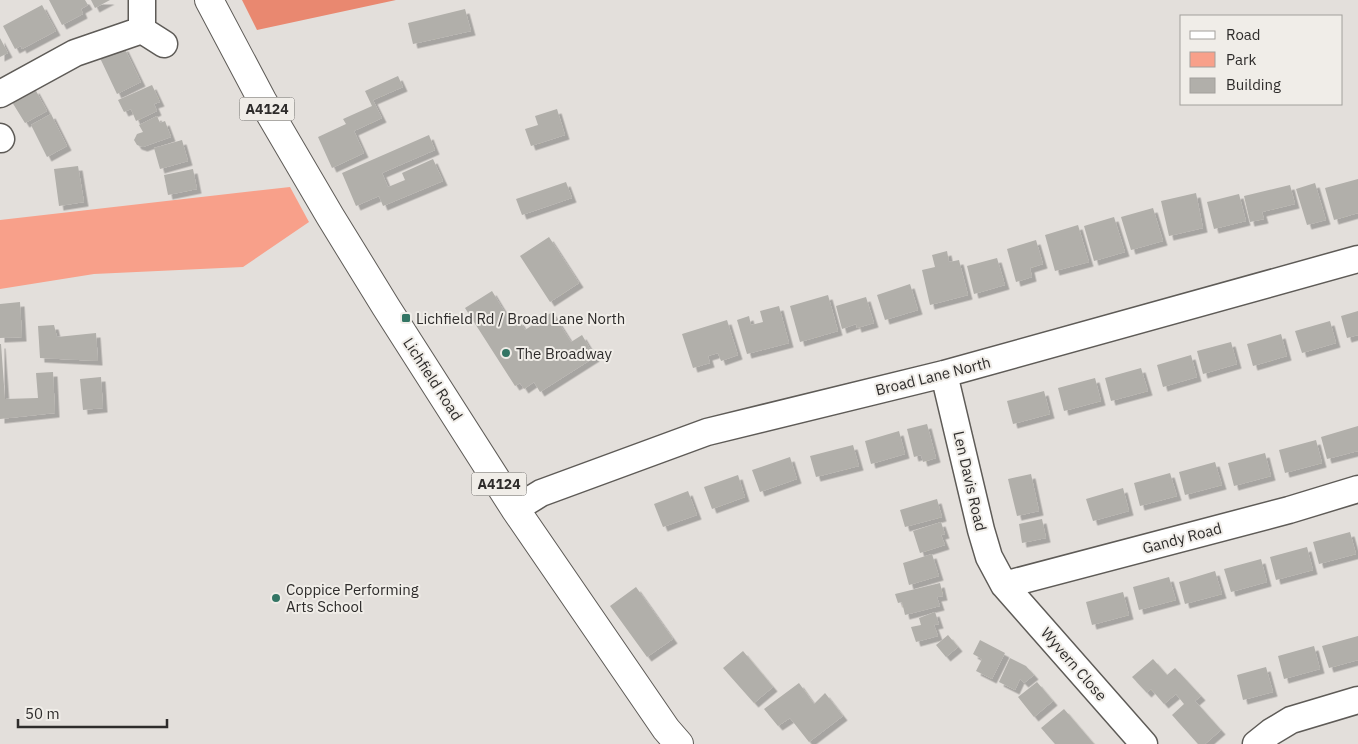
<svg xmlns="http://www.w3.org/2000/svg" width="1358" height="744" font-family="'IBM Plex Sans',sans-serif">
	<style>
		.green { fill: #f8a08a }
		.forest { fill: #e98870 }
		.building { fill: #b1afaa; filter: url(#shadow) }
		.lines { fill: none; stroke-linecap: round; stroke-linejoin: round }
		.minor-casing { stroke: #5e5b57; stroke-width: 29 }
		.major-casing { stroke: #5e5b57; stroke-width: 30 }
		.minor { stroke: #fff; stroke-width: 26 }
		.major { stroke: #fff; stroke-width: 28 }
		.poi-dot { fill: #337564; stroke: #f0ede8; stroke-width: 2 }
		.labels { text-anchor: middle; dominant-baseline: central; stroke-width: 4; stroke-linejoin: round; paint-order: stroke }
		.shield { fill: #f0ede8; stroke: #686664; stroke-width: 1 }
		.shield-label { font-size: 14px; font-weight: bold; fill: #2e2c2b }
		.poi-label { font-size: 15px; fill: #2e2c2b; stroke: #f0ede8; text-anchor: start }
		.street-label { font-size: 15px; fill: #2e2c2b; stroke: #f0ede8 }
	</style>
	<defs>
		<filter id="shadow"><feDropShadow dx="4.5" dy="4.5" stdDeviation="0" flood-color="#0004"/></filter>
	</defs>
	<rect width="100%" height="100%" fill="#e3dfdb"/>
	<path class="green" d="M290 187 309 222 243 267 94 274 0 289V220Z"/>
	<path class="forest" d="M242 0H396L257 30Z"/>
	<path class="building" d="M49 0H85L88 5 81 9 83 14 62 25Z
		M91 0H110L95 8Z
		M42 5 56 31 22 49 21 46 15 49 3 26Z
		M465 9 471 31 413 44 408 23Z
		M0 38 8 53 0 57Z
		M124 47 141 82 117 94 100 58Z
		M398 76 403 87 373 100 382 118 354 131 364 153 332 168 318 137 346 124 343 119 372 106 365 91Z
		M152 85 160 102 154 104 157 111 136 121 131 109 124 112 118 100Z
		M35 89 47 111 25 123 12 102Z
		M557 109 565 135 531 146 525 129 538 125 535 116Z
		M51 114 67 146 47 157 31 125Z
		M157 116 160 123 165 121 171 137 143 147 137 145 134 140 137 134 143 132 139 125Z
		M429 135 435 150 382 173 388 187 405 180 402 173 433 159 443 181 383 206 379 196 356 206 342 173Z
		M182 140 188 161 160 169 154 148Z
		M78 166 84 202 59 206 54 169Z
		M193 169 197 189 168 195 164 175Z
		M1358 179V213L1334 220 1325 188Z
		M566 182 572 198 522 215 516 199Z
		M1315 183 1326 220 1307 225 1296 189Z
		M1290 185 1295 204 1262 212 1264 219 1250 222 1244 196Z
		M1196 193 1203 228 1169 236 1161 201Z
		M1239 194 1246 221 1214 229 1207 202Z
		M1153 208 1163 241 1131 250 1121 217Z
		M1114 217 1125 252 1094 261 1084 226Z
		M1078 225 1089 262 1055 271 1045 235Z
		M549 237 579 283 550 302 520 256Z
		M1036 240 1043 264 1030 268 1032 277 1016 282 1007 249Z
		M947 251 949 262 959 260 968 295 930 305 922 270 935 267 932 255Z
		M997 258 1005 285 974 294 967 266Z
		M910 284 918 310 885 320 877 295Z
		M492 291 512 324 519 320 525 330 552 312 571 342 582 335 595 357 540 392 534 382 524 389 520 383 515 386 465 308Z
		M828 295 838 331 800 342 790 306Z
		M866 297 874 323 857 328 856 324 842 329 836 306Z
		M20 302 22 337 0 338V304Z
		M779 306 789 343 747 354 737 320 749 316 751 325 763 322 760 311Z
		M1358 311V335L1347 338 1341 316Z
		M727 320 738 355 721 361 718 353 708 356 710 363 693 368 682 334Z
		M1330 321 1336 343 1302 353 1295 331Z
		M54 325 57 337 96 333 98 361 40 358 38 326Z
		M1281 334 1287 356 1253 366 1247 344Z
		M1231 342 1237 364 1203 374 1197 351Z
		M0 344H1L5 399 38 398 36 373 53 372 55 413 0 419Z
		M1191 355 1197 377 1163 387 1157 365Z
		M1141 368 1148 391 1111 401 1105 378Z
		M101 377 103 408 83 410 80 379Z
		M1095 378 1101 401 1064 411 1058 388Z
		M1044 391 1050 414 1013 424 1007 401Z
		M927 424 936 458 923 462 921 455 914 457 907 429Z
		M1358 426V451L1327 459 1321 437Z
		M899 431 905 454 871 464 865 441Z
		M1316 440 1322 463 1285 473 1279 450Z
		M853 445 859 466 816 477 810 456Z
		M1265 453 1271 476 1234 486 1228 463Z
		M790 457 797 479 760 492 752 470Z
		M1215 462 1222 485 1185 495 1179 472Z
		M1170 473 1177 496 1140 506 1134 483Z
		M1031 474 1039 511 1017 516 1008 479Z
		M738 475 745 497 712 509 704 487Z
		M1123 488 1129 511 1093 521 1086 499Z
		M688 491 697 515 663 527 654 504Z
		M937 499 942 517 905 527 900 510Z
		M1042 519 1046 538 1022 543 1019 524Z
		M941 522 945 534 941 535 945 545 920 553 913 531Z
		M1350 532 1356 554 1319 564 1313 542Z
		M1307 547 1313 570 1276 580 1270 557Z
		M932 554 939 576 909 585 903 563Z
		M1261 559 1267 582 1231 592 1224 569Z
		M1215 571 1222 594 1185 604 1179 582Z
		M1169 577 1176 600 1139 610 1133 587Z
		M940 583 943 596 937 597 940 606 905 615 902 602 898 603 895 594Z
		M636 587 673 639 647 657 610 606Z
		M1123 592 1129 615 1092 625 1086 602Z
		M935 612 939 624 934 625 938 636 916 642 911 627 921 625 919 618Z
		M948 635 958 647 946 657 936 645Z
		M1358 636V660L1329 668 1322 646Z
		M980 640 1005 653 992 679 976 671 982 659 973 654Z
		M1314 646 1320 669 1284 679 1278 656Z
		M743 651 773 687 754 703 723 668Z
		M1010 658 1026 666 1034 675 1024 683 1020 679 1015 690 999 682Z
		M1153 659 1167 675 1175 668 1201 696 1195 701 1221 730 1205 744H1198L1172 715 1184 704 1176 694 1164 704 1151 689 1147 693 1132 677Z
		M1266 667 1273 692 1243 700 1237 675Z
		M1037 682 1053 701 1034 717 1018 697Z
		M799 683 814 704 825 693 843 716 809 742 790 718 778 726 764 709Z
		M1064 709 1094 744H1055L1041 728Z"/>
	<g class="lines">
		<defs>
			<path id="minor" d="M142 0V30L164 44
				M0 94 75 53 142 30
				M0 137 1 139
				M944 374 981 530 989 557 1004 585 1144 744
				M515 509 541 493 707 432 944 374 1358 259
				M1004 585 1289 510 1358 489
				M1256 744 1271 732 1291 720 1358 700"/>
			<path id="major" d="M209 0 262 100 330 216 386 307 515 509 666 729 679 744"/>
		</defs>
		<use href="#minor" class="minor-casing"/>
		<use href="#major" class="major-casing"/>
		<use href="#minor" class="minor"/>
		<use href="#major" class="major"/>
	</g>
	<g class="poi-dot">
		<rect x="401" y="313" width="10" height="10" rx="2.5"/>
		<circle cx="506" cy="353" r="5"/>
		<circle cx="276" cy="598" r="5"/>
	</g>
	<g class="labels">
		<g class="shield">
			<rect x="239.5" y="97.5" width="55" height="23" rx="4"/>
			<rect x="471.5" y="472.5" width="55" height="23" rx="4"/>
		</g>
		<g class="shield-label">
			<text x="267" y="109">A4124</text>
			<text x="499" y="484">A4124</text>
		</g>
		<g class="poi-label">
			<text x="416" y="318">Lichfield Rd / Broad Lane North</text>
			<text x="516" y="353">The Broadway</text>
			<text x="286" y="589">Coppice Performing<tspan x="286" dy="17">Arts School</tspan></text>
		</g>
		<g class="street-label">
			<text transform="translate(933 376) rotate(-14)">Broad Lane North</text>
			<text transform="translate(433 379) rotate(57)">Lichfield Road</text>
			<text transform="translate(970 481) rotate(77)">Len Davis Road</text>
			<text transform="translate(1182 538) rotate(-15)">Gandy Road</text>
			<text transform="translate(1074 664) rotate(49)">Wyvern Close</text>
		</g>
	</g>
	<rect x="1180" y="15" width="162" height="90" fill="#f0ede8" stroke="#a2a09c"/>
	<rect x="1190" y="31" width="25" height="8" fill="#ffffff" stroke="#a2a09c"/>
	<text x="1226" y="40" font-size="15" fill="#2e2c2b">Road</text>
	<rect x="1190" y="52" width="25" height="15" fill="#f8a08a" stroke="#a2a09c"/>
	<text x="1226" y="65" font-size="15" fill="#2e2c2b">Park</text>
	<rect x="1190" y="78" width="25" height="15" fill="#b1afaa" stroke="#a2a09c"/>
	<text x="1226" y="90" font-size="15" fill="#2e2c2b">Building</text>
	<path d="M18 719v8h149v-8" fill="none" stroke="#2e2c2b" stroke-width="2.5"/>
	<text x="25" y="719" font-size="15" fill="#2e2c2b" stroke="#f0ede8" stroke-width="4" paint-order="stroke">50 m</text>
</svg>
